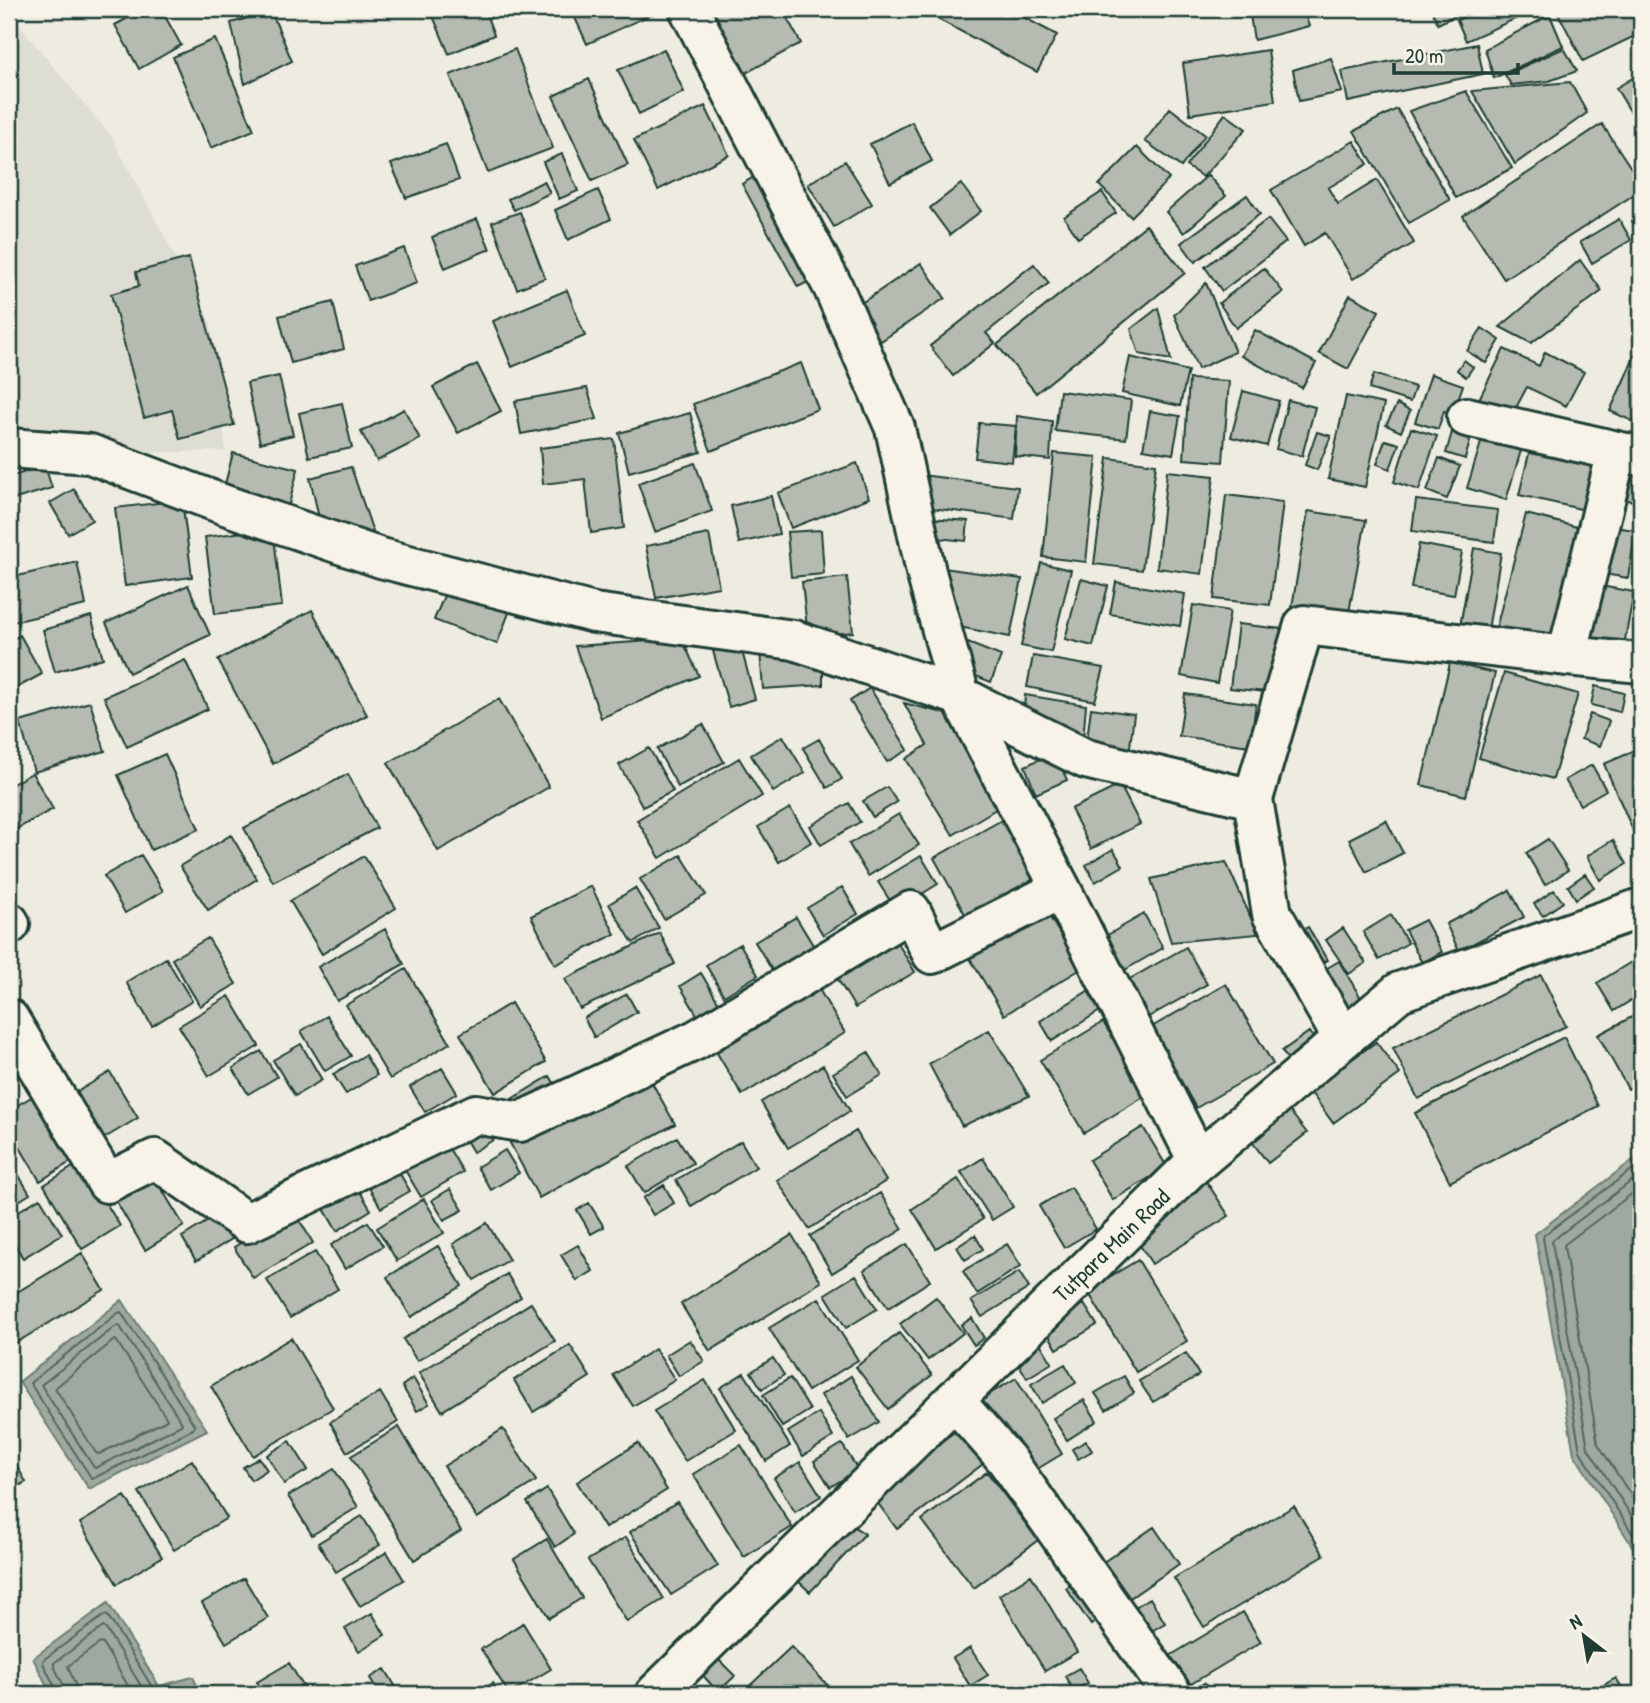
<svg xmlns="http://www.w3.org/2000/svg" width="1650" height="1703" font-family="'Patrick Hand',sans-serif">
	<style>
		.built { fill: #ddddd2 }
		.water { fill: #9fa99f; stroke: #6c7e74; stroke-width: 2 }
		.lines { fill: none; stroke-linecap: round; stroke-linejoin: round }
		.shore { stroke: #52685f; stroke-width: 2 }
		.building { fill: #b5bbb0; stroke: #1f3d34; stroke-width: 2 }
		.minor-casing { stroke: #1f3d34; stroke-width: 44 }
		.tertiary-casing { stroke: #1f3d34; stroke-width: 44 }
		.minor { stroke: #f7f3e8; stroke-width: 38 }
		.tertiary { stroke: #f7f3e8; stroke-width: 38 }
		.labels { text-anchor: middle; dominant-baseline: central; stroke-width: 7; stroke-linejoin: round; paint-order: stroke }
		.street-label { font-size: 23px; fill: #1f3d34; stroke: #f7f3e8 }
	</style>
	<rect width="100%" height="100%" fill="#eeece1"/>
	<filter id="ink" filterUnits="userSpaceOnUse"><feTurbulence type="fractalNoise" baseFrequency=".0143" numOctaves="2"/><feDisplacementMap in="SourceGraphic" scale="14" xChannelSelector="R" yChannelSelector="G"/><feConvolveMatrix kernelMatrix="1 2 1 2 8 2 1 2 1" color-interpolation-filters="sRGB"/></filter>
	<g filter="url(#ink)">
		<path class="built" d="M9 13 111 136 211 324 226 451 90 454 9 448Z"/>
		<path class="water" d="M1641 1154V1560L1574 1454 1535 1234Z
			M122 1300 207 1430 89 1489 19 1382Z
			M108 1603 159 1686 193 1677 201 1694H51L33 1658Z"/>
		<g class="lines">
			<path class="shore" d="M1641 1163 1544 1235 1543 1238 1580 1451 1641 1547
				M1641 1174 1554 1239 1552 1242 1588 1448 1641 1531
				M1641 1187 1565 1244 1564 1246 1598 1444 1641 1511
				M121 1312 195 1426 193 1429 92 1479 30 1383 118 1313Z
				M119 1325 182 1423 181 1425 95 1468 93 1466 41 1385 116 1326Z
				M116 1340 167 1419 165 1421 99 1454 96 1453 55 1388 113 1341Z
				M57 1694 56 1689 43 1663V1660L105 1615 108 1616 154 1690 161 1693 188 1686 194 1694
				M65 1694 64 1686 54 1666V1663L103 1627 106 1629 146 1694
				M76 1694 75 1684 68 1666 100 1643 103 1644 133 1694"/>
		</g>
		<path class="building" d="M144 9H161L181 45 139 69 115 25Z
			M430 9H484L494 35 449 54Z
			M571 9H652L654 13 587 44Z
			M708 9H782L801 43 744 74Z
			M919 9H1008L1057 35 1037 72Z
			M1249 9H1303L1309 26 1254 40Z
			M1431 9H1469L1438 24Z
			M1482 9H1537L1466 41 1457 20Z
			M1556 9H1630L1641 33 1583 61Z
			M271 11 292 61 245 84 231 23Z
			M1550 15 1563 46 1494 78 1485 49Z
			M215 39 254 130 211 148 173 57Z
			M1477 44 1483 74 1348 102 1342 71Z
			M1564 48 1577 71 1549 81 1511 85 1505 75Z
			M515 49 553 148 488 173 450 75Z
			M664 49 684 92 639 114 618 70Z
			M1268 50 1275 101 1190 114 1183 63Z
			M1331 58 1342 92 1299 101 1293 70Z
			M1641 73V129L1616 88Z
			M589 79 628 165 592 181 553 96Z
			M1570 82 1587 113 1515 164 1472 91Z
			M1466 91 1512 168 1456 198 1409 111Z
			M705 106 729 155 658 190 634 140Z
			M1170 108 1205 135 1181 167 1145 141Z
			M1397 109 1450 200 1409 223 1354 131Z
			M1225 114 1246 129 1203 177 1186 166Z
			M912 122 932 161 890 183 870 144Z
			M1602 124 1641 183V190L1504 279 1463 216Z
			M1354 141 1368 164 1328 188 1338 204 1377 180 1414 243 1353 279 1325 233 1304 246 1271 190Z
			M446 144 459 180 406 198 391 164Z
			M1137 147 1169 179 1131 217 1099 185Z
			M562 154 578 191 559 199 543 162Z
			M845 161 872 204 834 227 808 184Z
			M761 173 818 277 798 287 742 184Z
			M1208 175 1226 196 1184 233 1166 212Z
			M544 181 550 193 514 210 508 199Z
			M961 184 981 211 950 235 930 208Z
			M598 190 611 219 568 240 555 210Z
			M1102 192 1116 213 1078 238 1064 217Z
			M1247 195 1260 214 1195 262 1181 243Z
			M520 212 545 278 517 289 492 222Z
			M1641 216V237L1632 221Z
			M477 219 490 249 445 268 432 237Z
			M1268 219 1286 242 1222 291 1205 267Z
			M1619 219 1631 240 1592 263 1580 242Z
			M1146 225 1185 273 1036 393 997 345Z
			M404 248 417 283 368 301 355 266Z
			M189 258 234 425 180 439 172 410 144 418 111 294 139 286 136 272Z
			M1580 260 1602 291 1531 343 1500 327Z
			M921 263 945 298 872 347 848 312Z
			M1034 264 1049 283 986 333 995 343 953 376 930 346Z
			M1264 268 1283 292 1236 328 1219 303Z
			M1206 283 1235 352 1198 369 1174 315Z
			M567 290 585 336 512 367 493 321Z
			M1350 295 1379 311 1348 369 1319 353Z
			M333 302 344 349 291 363 279 316Z
			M1158 308 1171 360 1139 354 1131 329Z
			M1482 328 1500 340 1486 363 1467 351Z
			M1255 330 1316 363 1302 388 1241 356Z
			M1641 342V425L1610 411Z
			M1504 349 1539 366 1545 352 1584 372 1566 406 1527 387 1509 421 1476 405Z
			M1130 357 1188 371 1180 406 1122 393Z
			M1464 360 1473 367 1466 377 1457 370Z
			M801 363 818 409 711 451 693 404Z
			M477 364 501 411 458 433 433 387Z
			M1374 374 1415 387 1410 402 1369 389Z
			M1431 374 1463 385 1453 414 1444 411 1438 429 1415 422Z
			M279 376 293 435 260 443 247 383Z
			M1189 379 1229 381 1223 462 1184 459Z
			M587 388 597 419 521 434 515 401Z
			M1060 391 1131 400 1126 439 1055 431Z
			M1243 391 1279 401 1267 446 1231 437Z
			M1346 396 1384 404 1365 487 1328 479Z
			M1288 400 1315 407 1302 456 1276 449Z
			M342 403 352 448 309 457 299 413Z
			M1397 404 1410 411 1401 432 1386 425Z
			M404 409 420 439 377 461 361 432Z
			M1150 411 1180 416 1173 454 1143 449Z
			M690 413 701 452 629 472 619 433Z
			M1017 416 1052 421 1050 460 1015 456Z
			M1455 422 1474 427 1465 459 1446 453Z
			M979 423 1016 426 1012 462 975 458Z
			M1411 428 1437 436 1419 490 1394 482Z
			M1317 432 1331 436 1317 470 1305 465Z
			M1484 433 1523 444 1506 500 1467 488Z
			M614 439 624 528 591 533 585 479 543 484 540 448Z
			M1385 440 1399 444 1390 469 1377 464Z
			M1532 441 1606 457 1594 512 1519 495Z
			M233 453 298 469 288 508 223 492Z
			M1054 453 1097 457 1086 562 1043 557Z
			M1108 458 1156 464 1142 570 1094 564Z
			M1439 458 1460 466 1447 499 1427 491Z
			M695 463 712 511 655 532 638 483Z
			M857 463 869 498 791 528 778 493Z
			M45 466 52 488 9 501V477Z
			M1626 466 1641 469V502L1621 499Z
			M351 467 376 541 321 527 310 478Z
			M1167 471 1214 476 1202 574 1157 568Z
			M921 475 1018 487 1014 519 916 506Z
			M74 489 92 520 68 534 50 503Z
			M1226 495 1283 502 1270 605 1214 599Z
			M771 496 779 534 739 543 731 506Z
			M182 500 192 577 125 586 115 508Z
			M1416 500 1498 510 1494 542 1412 531Z
			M1308 511 1366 520 1347 623 1291 613Z
			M1526 514 1585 529 1556 643 1496 628Z
			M930 518 968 521 966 541 928 537Z
			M1606 526 1636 530 1628 578 1598 573Z
			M273 528 282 606 215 614 205 537Z
			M821 530 824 574 791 577 787 532Z
			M709 534 719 587 656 598 646 546Z
			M1419 544 1462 552 1454 595 1411 588Z
			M1474 548 1501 553 1488 630 1460 626Z
			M77 562 86 605 9 623V578Z
			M1041 563 1071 570 1051 652 1021 646Z
			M936 567 1022 579 1010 637 944 624Z
			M847 577 853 632 808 637 802 582Z
			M1081 579 1108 586 1093 646 1065 639Z
			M1116 582 1185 594 1180 626 1110 614Z
			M188 585 210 635 129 673 106 623Z
			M1595 585 1634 592 1624 645 1586 638Z
			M448 586 510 610 497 644 434 620Z
			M1193 605 1230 611 1217 683 1181 676Z
			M312 610 367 715 273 764 218 660Z
			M91 616 103 658 55 672 43 630Z
			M1238 624 1282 629 1274 693 1230 688Z
			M20 635 42 674 9 692V641Z
			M682 639 699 676 601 718 575 646Z
			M968 643 1001 656 991 682 958 669Z
			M740 644 755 699 729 707 713 651Z
			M760 651 823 660V685L763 689Z
			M1033 656 1104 668 1095 701 1027 687Z
			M185 660 208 709 127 747 104 697Z
			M1450 663 1495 673 1466 796 1421 785Z
			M1504 673 1578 694 1553 779 1479 758Z
			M1595 686 1624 693 1620 712 1591 705Z
			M870 688 908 750 887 762 850 701Z
			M1185 694 1256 704 1250 746 1179 736Z
			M1025 695 1086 705 1083 740 1023 723Z
			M499 699 549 787 438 851 388 763Z
			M90 702 105 751 34 772 20 722Z
			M904 703 967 719 1014 798 953 835 906 759 927 745Z
			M1091 708 1134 714 1128 763 1085 755Z
			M1590 714 1609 721 1600 746 1581 739Z
			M703 724 724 762 678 787 657 749Z
			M783 736 805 773 773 792 751 755Z
			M819 739 842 779 827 788 803 748Z
			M649 748 673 791 643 807 619 765Z
			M1641 748V849L1604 764Z
			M1055 752 1067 780 1036 794 1025 766Z
			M165 754 199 829 151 850 118 775Z
			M739 758 762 796 660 858 637 820Z
			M1592 765 1606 790 1580 805 1565 780Z
			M32 773 53 809 9 833V786Z
			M348 774 377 828 273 882 244 828Z
			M1120 785 1140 824 1091 849 1071 809Z
			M887 787 897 802 873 817 863 801Z
			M849 803 860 822 821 845 810 826Z
			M790 808 811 842 779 862 758 827Z
			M899 814 919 845 868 876 849 844Z
			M1009 816 1046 883 971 925 934 858Z
			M1386 820 1403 853 1366 872 1349 839Z
			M231 835 257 879 208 910 180 866Z
			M1548 839 1568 870 1545 885 1526 853Z
			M1613 840 1627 864 1600 880 1587 856Z
			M1113 849 1123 866 1095 882 1086 865Z
			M141 855 163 891 125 913 104 876Z
			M681 855 706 895 664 919 640 879Z
			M364 856 396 908 322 954 290 901Z
			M921 856 938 884 896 910 878 882Z
			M1226 862 1258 934 1171 942 1151 879Z
			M1585 874 1594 887 1576 899 1568 886Z
			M591 886 615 934 555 965 531 916Z
			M842 887 858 914 823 935 807 908Z
			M635 888 659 928 633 943 609 904Z
			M1510 890 1524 917 1459 951 1446 924Z
			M1554 890 1563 902 1543 916 1534 904Z
			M1045 909 1081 969 1004 1015 968 955Z
			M1144 914 1163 948 1123 971 1104 937Z
			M1391 915 1408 943 1379 960 1363 932Z
			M796 917 819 955 778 980 755 942Z
			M1425 920 1442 952 1422 963 1405 930Z
			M1308 927 1327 960 1309 971 1291 937Z
			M1343 928 1366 963 1349 974 1326 940Z
			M385 929 404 964 337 1001 318 967Z
			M891 932 915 972 855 1008 831 968Z
			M660 933 675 964 580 1009 565 979Z
			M208 938 236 984 200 1006 172 959Z
			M740 944 758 975 724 996 706 965Z
			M1186 947 1207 984 1143 1020 1123 983Z
			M166 958 192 1001 152 1026 126 982Z
			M1636 959 1641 967V994L1614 1011 1597 983Z
			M1339 961 1362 1000 1335 1016 1312 977Z
			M406 969 450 1043 390 1079 346 1005Z
			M701 973 724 1012 703 1025 680 986Z
			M1541 975 1566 1026 1418 1099 1393 1048Z
			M1226 984 1273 1064 1196 1108 1150 1028Z
			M817 986 845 1033 742 1095 714 1048Z
			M1088 991 1100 1011 1052 1041 1040 1021Z
			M627 994 637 1012 594 1037 584 1018Z
			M229 996 259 1046 209 1076 179 1026Z
			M511 1003 546 1062 495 1093 460 1034Z
			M1641 1012V1082L1628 1089 1598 1035Z
			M327 1016 351 1056 325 1071 301 1031Z
			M1103 1022 1147 1095 1084 1133 1040 1060Z
			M989 1030 1029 1096 962 1126 929 1064Z
			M1309 1032 1321 1048 1293 1067 1282 1051Z
			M1564 1037 1598 1106 1450 1182 1415 1113Z
			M1376 1042 1400 1074 1333 1123 1309 1090Z
			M301 1044 322 1080 295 1096 273 1060Z
			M261 1051 277 1077 248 1094 233 1068Z
			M868 1052 882 1075 847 1096 833 1073Z
			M365 1055 377 1075 346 1094 333 1074Z
			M823 1065 850 1111 788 1148 761 1102Z
			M442 1068 457 1093 425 1112 410 1087Z
			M645 1070 675 1124 539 1198 510 1143Z
			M110 1072 138 1118 98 1142 70 1096Z
			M550 1076 560 1093 520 1117 510 1100Z
			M40 1092 80 1156 40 1181 9 1129V1110Z
			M1289 1110 1307 1133 1268 1163 1250 1139Z
			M490 1119 500 1136 473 1152 463 1135Z
			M1143 1127 1167 1167 1113 1200 1089 1160Z
			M856 1131 886 1181 809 1229 777 1180Z
			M677 1137 693 1163 644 1193 628 1166Z
			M444 1140 463 1172 421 1197 402 1165Z
			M741 1141 756 1167 691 1206 676 1180Z
			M505 1150 519 1173 491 1190 477 1167Z
			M983 1158 1013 1207 992 1220 961 1172Z
			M9 1159 30 1194 9 1207Z
			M81 1162 120 1226 82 1249 44 1185Z
			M397 1169 410 1191 381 1208 368 1186Z
			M152 1173 184 1226 145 1250 113 1196Z
			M958 1179 983 1219 936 1248 912 1209Z
			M1206 1181 1229 1216 1152 1264 1134 1236Z
			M354 1182 371 1210 337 1231 320 1202Z
			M664 1185 674 1203 653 1215 643 1198Z
			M1071 1187 1096 1229 1064 1248 1039 1206Z
			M450 1189 463 1210 444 1220 432 1200Z
			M880 1193 903 1229 832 1273 810 1236Z
			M40 1198 62 1234 23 1258 9 1235V1217Z
			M424 1199 444 1233 397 1261 377 1228Z
			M589 1203 604 1227 591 1234 577 1210Z
			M294 1211 313 1243 253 1278 234 1247Z
			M218 1215 232 1239 196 1261 182 1237Z
			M368 1222 383 1246 345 1269 331 1245Z
			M487 1223 509 1260 474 1280 453 1244Z
			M792 1235 821 1282 710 1351 681 1304Z
			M975 1235 983 1249 965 1260 957 1247Z
			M907 1244 930 1281 888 1308 864 1270Z
			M1007 1244 1021 1266 977 1294 963 1271Z
			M578 1245 593 1271 577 1281 561 1255Z
			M438 1246 462 1286 411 1317 387 1277Z
			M315 1252 338 1289 290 1318 267 1280Z
			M82 1253 104 1290 9 1347V1297Z
			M1138 1260 1187 1341 1136 1372 1087 1290Z
			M1019 1272 1029 1288 982 1317 971 1301Z
			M507 1274 521 1297 417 1361 403 1339Z
			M856 1275 877 1309 846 1328 825 1294Z
			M936 1297 963 1333 928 1360 900 1324Z
			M819 1298 858 1360 808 1391 769 1328Z
			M531 1303 555 1341 442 1411 419 1373Z
			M1084 1304 1097 1325 1057 1349 1045 1328Z
			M972 1318 984 1338 974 1345 961 1325Z
			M899 1333 932 1375 888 1409 856 1367Z
			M291 1338 333 1408 253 1456 211 1386Z
			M1037 1338 1052 1363 1027 1378 1012 1353Z
			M690 1340 704 1361 679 1376 666 1355Z
			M570 1345 590 1377 533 1412 514 1380Z
			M655 1349 675 1380 633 1406 613 1375Z
			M1186 1353 1199 1375 1153 1402 1139 1381Z
			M773 1358 784 1375 762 1389 751 1372Z
			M1065 1364 1076 1383 1042 1403 1031 1384Z
			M744 1373 790 1446 766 1461 720 1388Z
			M851 1376 879 1422 849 1440 821 1395Z
			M1124 1376 1134 1393 1106 1410 1095 1393Z
			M413 1378 429 1404 417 1411 402 1386Z
			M790 1378 810 1410 782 1427 763 1395Z
			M1016 1378 1062 1454 1011 1485 965 1409Z
			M705 1380 736 1430 685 1461 654 1411Z
			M380 1392 398 1422 347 1452 330 1422Z
			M1084 1400 1097 1421 1067 1440 1053 1418Z
			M819 1413 833 1437 803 1456 788 1432Z
			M399 1427 461 1531 414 1560 351 1456Z
			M503 1429 536 1481 477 1518 444 1466Z
			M957 1430 983 1464 897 1529 871 1494Z
			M290 1441 308 1470 284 1484 267 1455Z
			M1086 1441 1092 1451 1078 1459 1072 1449Z
			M638 1443 667 1490 605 1528 577 1482Z
			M842 1444 858 1470 830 1487 814 1461Z
			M741 1445 792 1527 744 1557 693 1474Z
			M9 1452 26 1482 9 1491Z
			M259 1458 267 1470 251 1480 243 1467Z
			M192 1460 227 1518 174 1550 139 1492Z
			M800 1462 821 1496 795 1512 774 1478Z
			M334 1469 358 1507 312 1535 288 1496Z
			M987 1472 1038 1540 974 1588 922 1520Z
			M547 1489 574 1534 555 1547 527 1502Z
			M125 1496 162 1557 117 1584 80 1523Z
			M677 1502 718 1566 671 1595 630 1532Z
			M1294 1506 1324 1555 1204 1627 1174 1578Z
			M827 1509 865 1534 810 1592 771 1556Z
			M362 1516 380 1545 336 1572 318 1543Z
			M1154 1527 1179 1564 1091 1625 1066 1588Z
			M626 1537 664 1599 627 1622 588 1560Z
			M547 1539 582 1598 549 1618 514 1559Z
			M387 1552 404 1580 360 1606 343 1579Z
			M1031 1575 1077 1652 1045 1671 999 1595Z
			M244 1578 268 1618 226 1643 202 1603Z
			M1150 1598 1165 1623 1117 1652 1102 1627Z
			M1243 1612 1261 1642 1181 1690 1163 1660Z
			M372 1613 385 1635 359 1651 345 1629Z
			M523 1623 551 1669 509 1694 481 1649Z
			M791 1647 833 1691 829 1694H741Z
			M970 1648 988 1675 970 1686 953 1658Z
			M715 1656 735 1676 718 1692 699 1671Z
			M289 1663 308 1694H265L257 1682Z
			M1079 1668 1088 1683 1073 1691 1065 1676Z
			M385 1669 399 1692 395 1694H380L370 1678Z
			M1616 1678 1626 1694H1588Z
			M493 1683 500 1694H475Z
			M1204 1683 1211 1694H1188V1693Z"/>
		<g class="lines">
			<defs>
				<path id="minor" d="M689 9 833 287 895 428 926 572 960 696 1061 889 1198 1161
					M1467 417 1617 451
					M9 448 90 454 225 505 381 558 594 613 794 640 960 696 1086 759 1253 799 1272 914 1343 1039
					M1567 656 1641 663
					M1253 799 1304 625 1567 656 1617 451 1641 456
					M9 922 10 924 9 925
					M9 1019 107 1183 155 1159 247 1223 476 1114 520 1122 696 1040 911 911 932 954 1061 889
					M954 1400 1006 1459 1172 1694"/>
				<path id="tertiary" d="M655 1694 1188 1170 1399 992 1641 908"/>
			</defs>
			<use href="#minor" class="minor-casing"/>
			<use href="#tertiary" class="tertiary-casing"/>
			<use href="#minor" class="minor"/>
			<use href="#tertiary" class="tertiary"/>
		</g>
	</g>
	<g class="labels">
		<g class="street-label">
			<text transform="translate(1111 1245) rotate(-44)">Tutpara Main Road</text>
		</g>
	</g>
	<rect width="1650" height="1703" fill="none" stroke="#f7f3e8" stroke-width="35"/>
	<rect x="18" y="18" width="1615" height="1668" fill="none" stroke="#1f3d34" stroke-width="2.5" filter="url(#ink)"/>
	<g transform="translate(1584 1636) rotate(329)" stroke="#f7f3e8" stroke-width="5" paint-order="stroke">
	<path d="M0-5L12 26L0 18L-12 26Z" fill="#1f3d34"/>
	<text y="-10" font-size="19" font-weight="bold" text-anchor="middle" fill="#1f3d34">N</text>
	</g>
	<path d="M1394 63v10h124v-10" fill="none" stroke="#1f3d34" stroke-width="3.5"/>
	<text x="1405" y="63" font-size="21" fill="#1f3d34" stroke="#f7f3e8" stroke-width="5" paint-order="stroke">20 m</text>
</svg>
